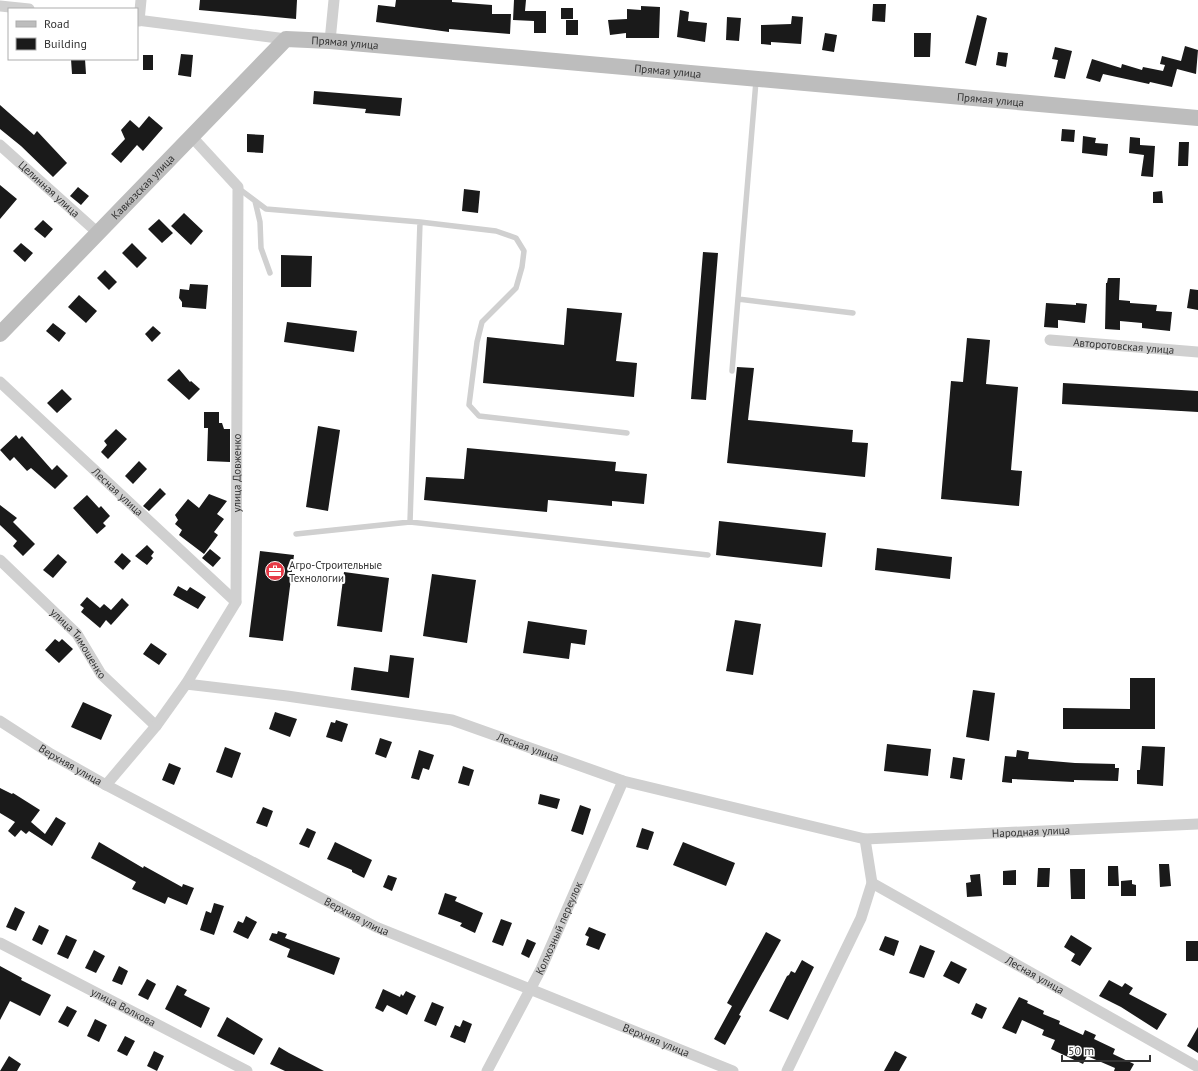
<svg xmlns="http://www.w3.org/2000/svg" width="1198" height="1071" font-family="'PT Sans',sans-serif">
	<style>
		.building { fill: #1a1a1a }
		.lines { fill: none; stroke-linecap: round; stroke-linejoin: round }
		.lane { stroke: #d0d0d0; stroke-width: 5.5 }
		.street { stroke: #d0d0d0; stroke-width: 11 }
		.secondary { stroke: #bdbdbd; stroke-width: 16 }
		.labels { text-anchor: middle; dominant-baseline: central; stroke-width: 4; stroke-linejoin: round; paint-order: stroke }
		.street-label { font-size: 11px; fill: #333; stroke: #fff }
		.poi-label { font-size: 11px; fill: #333; stroke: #fff; text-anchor: start }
	</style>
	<rect width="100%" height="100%" fill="#fff"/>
	<path class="building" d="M200 0H297L296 19 199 10Z
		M396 0H452V2L492 5V14H511L510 34 449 29V32L376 22 378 5 395 7Z
		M514 0H526L525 11H546V33H534V21L513 20Z
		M873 4H886L885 22 872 21Z
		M641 6 660 7 659 38H626V33L610 35 608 20 627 19V9L641 10Z
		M561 8H573V19H561Z
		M680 10 689 12 688 21 707 23 705 42 677 37Z
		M977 15 987 18 976 66 965 63Z
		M792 16 803 17 801 44 771 42V45L761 44V25L791 24Z
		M727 17 741 18 739 41 726 40Z
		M566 20H578V35H566Z
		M825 33 837 35 834 52 822 50Z
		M914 33H931L930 57H914Z
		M1185 46 1198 50 1196 74 1177 69 1172 87 1150 82 1149 84 1103 74 1100 82 1086 78 1092 59 1121 68 1122 64 1142 70 1143 67 1163 71 1165 65 1160 64 1162 56 1181 61Z
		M1055 47 1072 51 1065 79 1054 77 1058 60 1052 59Z
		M998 52 1008 53 1006 67 996 65Z
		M181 54 193 55 191 77 178 75Z
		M143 55H153V70H143Z
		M71 59H85L86 74H72Z
		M314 91 402 98 400 116 365 113 366 109 313 104Z
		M0 105 34 135 37 131 67 163 53 177 21 146 0 129Z
		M149 116 163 128 143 151 137 145 121 163 111 154 125 139 121 130 130 120 139 128Z
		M1062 129 1075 130 1074 142 1061 141Z
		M247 134 264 135 263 153 247 152Z
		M1083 136 1096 138 1095 143 1108 144 1107 156 1082 153Z
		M1130 137 1140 138V145L1155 146 1153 177 1141 176 1144 155 1129 153Z
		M1179 142H1189L1188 166H1178Z
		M0 185 17 199 0 219Z
		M78 187 89 196 81 205 70 196Z
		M464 189 480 191 478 213 462 211Z
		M1162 191 1163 203H1153V192Z
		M184 213 203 231 191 245 171 226Z
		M159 219 173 233 162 243 148 229Z
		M43 220 53 229 45 238 34 229Z
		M21 243 33 253 25 262 13 251Z
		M132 243 147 258 137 268 122 253Z
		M703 252 718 253 706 400 691 399Z
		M281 255 312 256 311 287H281Z
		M105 270 117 282 109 290 97 278Z
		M1108 278H1120L1119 300 1130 301V303L1157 305 1156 311 1172 312 1170 331 1142 328V323L1120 321V330L1105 329 1106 283H1107Z
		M190 284 208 285 206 309 182 307V302L179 298 180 289 189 290Z
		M1190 289 1198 290V310L1187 308Z
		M79 295 97 311 86 323 68 307Z
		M1046 303 1076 305V303L1087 304 1085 323 1058 320V328L1044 327Z
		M567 308 622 313 616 361 637 363 634 397 483 383 487 337 564 345Z
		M287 322 357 331 354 352 284 342Z
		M53 323 66 333 59 342 46 331Z
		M153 326 161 333 152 342 145 334Z
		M967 338 990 340 986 384 1018 387 1011 470 1022 471 1019 506 941 499 951 381 963 382Z
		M737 367 754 368 748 420 853 430 852 442 868 443 865 477 727 463Z
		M179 369 190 382 191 381 200 389 189 400 167 380Z
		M1063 383 1198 391V412L1062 404Z
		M62 389 72 399 57 413 47 403Z
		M204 412H219V423H222L224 429H230V462L207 461 208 428H204Z
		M318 426 340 430 328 511 306 507Z
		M116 429 127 439 108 459 101 452 107 445 104 441Z
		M16 435 19 439 22 436 52 470 57 465 68 476 55 489 31 468 27 471 14 457 10 461 0 450Z
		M467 448 616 462 615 471 647 474 644 504 612 501V506L548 500 547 512 424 500 426 477 464 479Z
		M139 461 147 469 133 484 125 476Z
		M160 488 166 494 149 511 143 506Z
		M209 494 227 501 217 514 224 519 214 532 218 535 204 554 179 535 182 530 175 524 178 520 175 515 188 499 199 508Z
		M87 495 99 508 101 506 110 516 103 523 106 526 97 534 73 508Z
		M0 505 17 518 13 522 35 544 23 556 13 546 17 541 0 525Z
		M719 521 826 533 822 567 716 555Z
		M147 545 154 552 151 556 153 558 147 565 135 556Z
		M877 548 952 557 950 579 875 570Z
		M210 549 221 558 213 567 202 558Z
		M260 551 294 555 283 641 249 637Z
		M122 553 131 561 123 570 114 562Z
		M58 554 67 562 53 578 43 570Z
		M344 572 389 578 382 632 337 626Z
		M432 574 476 580 467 643 423 636Z
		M178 586 187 591 190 587 206 597 198 609 173 595Z
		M87 597 100 608 104 604 111 610 122 598 129 605 111 625 106 620 100 628 81 612 84 608 80 605Z
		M735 620 761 624 753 675 726 671Z
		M528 621 587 630 585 645 571 643 569 659 523 653Z
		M55 639 59 642 62 639 73 649 59 663 45 650Z
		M151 643 167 654 159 665 143 654Z
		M390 655 414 658 409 698 351 690 354 667 388 672Z
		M1130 678H1155V729H1063V708L1130 709Z
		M973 690 995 693 989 741 966 737Z
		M83 702 112 715 101 740 71 727Z
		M275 712 297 719 290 737 269 729Z
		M336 720 348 724 342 742 326 737 331 722 335 723Z
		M380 738 392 742 386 758 375 754Z
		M887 744 931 749 928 776 884 771Z
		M1142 746 1165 747 1163 786 1137 784V770H1140Z
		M225 747 241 753 232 778 216 772Z
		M419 750 434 755 429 770 423 768 419 780 411 778Z
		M1017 750 1029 752 1028 759 1075 763 1115 764V768H1119L1118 781 1074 780V782L1012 779V783L1002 782 1005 756 1016 757Z
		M953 757 965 759 962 780 950 778Z
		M169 763 181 768 174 785 162 780Z
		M463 766 474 770 469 786 458 783Z
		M0 788 12 794 13 793 40 810 31 822 45 834 56 817 66 823 52 846 29 831 26 834 21 830 15 837 8 831 15 822 0 813Z
		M540 794 560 799 557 809 538 804Z
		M580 805 591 809 583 835 571 831Z
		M263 807 273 811 267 827 256 823Z
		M307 828 316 832 309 848 299 844Z
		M642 828 654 832 648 850 636 847Z
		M99 842 143 868 144 866 182 887 183 884 194 888 187 905 168 897 165 904 132 889 136 882 91 858Z
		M335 842 372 860 364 878 352 872V870L327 859Z
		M683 842 735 863 726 886 673 865Z
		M1159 864H1169L1171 886 1160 887Z
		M1108 866H1118L1119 886H1108Z
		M1038 868H1050L1049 887H1037Z
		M1070 869H1085V899H1071Z
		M1016 870V885H1003V871Z
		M980 874 982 896 967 897 966 883 971 882 970 875Z
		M388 875 397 878 392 891 383 887Z
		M1132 880V884L1136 885V896H1121V881Z
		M445 893 457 897 455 901 483 913 475 933 460 926 462 923 438 914Z
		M214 903 224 906 214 935 200 930 206 911 211 913Z
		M15 907 25 912 16 931 6 927Z
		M246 916 257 922 248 939 233 932 238 921 243 923Z
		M501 919 512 923 503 946 492 942Z
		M39 925 49 930 42 945 32 940Z
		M589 927 606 934 599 950 586 945 589 937 585 935Z
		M278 931 287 934 285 938 340 958 334 975 287 957 290 949 269 940 272 933 277 934Z
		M766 932 781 940 739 1015 741 1016 725 1045 714 1039 732 1006 727 1003Z
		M66 935 77 940 68 959 57 954Z
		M1071 935 1092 948 1080 966 1071 961 1075 954 1064 947Z
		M885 936 899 941 894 956 879 950Z
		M527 939 536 943 529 958 521 954Z
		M1186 941H1198V961H1186Z
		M920 945 935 951 924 978 909 973Z
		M94 950 105 956 96 973 85 968Z
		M802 960 814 967 788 1020 769 1011 787 976 789 975 791 971 795 973Z
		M951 961 967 969 959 984 943 976Z
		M0 966 22 978 21 980 51 995 40 1016 10 1001 0 1020Z
		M119 966 128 971 122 985 112 981Z
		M147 979 156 984 148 1000 138 995Z
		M1109 980 1122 987 1125 983 1133 988 1129 994 1167 1014 1157 1030 1121 1007 1099 996Z
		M177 985 187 990 184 995 210 1008 201 1028 165 1009Z
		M383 989 400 997 401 994 403 996 406 991 416 996 407 1015 387 1005 383 1012 375 1008Z
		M1019 997 1028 1001 1027 1003 1044 1011 1043 1014 1060 1021 1059 1024 1083 1035 1085 1030 1096 1035 1094 1039 1115 1049 1113 1054 1134 1064 1130 1071H1114L1115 1068 1087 1056 1083 1064 1051 1049 1055 1040 1042 1035 1044 1030 1022 1020 1016 1034 1002 1028Z
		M432 1002 444 1007 436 1026 424 1021Z
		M976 1003 987 1008 982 1019 971 1014Z
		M67 1006 77 1011 68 1027 58 1022Z
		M227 1017 263 1039 254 1055 217 1036Z
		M95 1019 107 1025 99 1042 87 1036Z
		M463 1020 472 1024 465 1043 450 1037 455 1025 460 1027Z
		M1198 1027V1053L1187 1046Z
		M125 1036 135 1041 127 1056 117 1051Z
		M279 1047 289 1053 324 1071H285L270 1064Z
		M154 1051 164 1056 157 1071 147 1066Z
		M895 1051 907 1057 899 1071H884Z
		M9 1056 21 1064 17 1071H0Z"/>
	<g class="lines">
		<path class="lane" d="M238 188 266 209 420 222 410 522
			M255 201 260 222 261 248 270 273
			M420 222 496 231 516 238 524 251 522 267 516 288 482 322 477 342 469 405 479 416 627 433
			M738 299 853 313
			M732 371 756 81
			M296 534 410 522 708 555"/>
		<g class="street">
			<path d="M0 6 29 9"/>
			<path d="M137 20 286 39"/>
			<path d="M139 21 141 0"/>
			<path d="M330 41 334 0"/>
			<path id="s1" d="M0 145 98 233"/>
			<path id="s2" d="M1050 340 1198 352"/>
			<path id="s3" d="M0 382 236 602"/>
			<path id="s4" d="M0 560 77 634 101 674 156 726"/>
			<path id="s5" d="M186 684 287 696 452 720 623 781 865 839 1198 824"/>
			<path id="s6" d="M0 721 51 754 106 785 376 927 733 1071"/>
			<path id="s7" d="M106 785 156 726 186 684 236 602 238 187 192 137"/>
			<path id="s8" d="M872 883 1198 1067"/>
			<path id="s9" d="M0 943 247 1071"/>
			<path id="s10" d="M487 1071 541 969 623 781"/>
			<path d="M787 1071 861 918 872 883 865 839"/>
		</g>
		<path class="secondary" id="s11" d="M0 334 286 39 330 41 1198 118"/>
	</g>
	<defs>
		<symbol id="office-disc" viewBox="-11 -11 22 22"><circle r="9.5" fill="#e63946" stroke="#fff"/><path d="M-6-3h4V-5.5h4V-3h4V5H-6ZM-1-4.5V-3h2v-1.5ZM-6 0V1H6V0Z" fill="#fff"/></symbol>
	</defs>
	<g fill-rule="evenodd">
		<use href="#office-disc" x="264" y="560" width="22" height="22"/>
	</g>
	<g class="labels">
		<g class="street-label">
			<text stroke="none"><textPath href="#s11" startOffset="470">Прямая улица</textPath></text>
			<text stroke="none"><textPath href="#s11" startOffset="794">Прямая улица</textPath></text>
			<text stroke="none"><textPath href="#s11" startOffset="1118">Прямая улица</textPath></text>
			<text stroke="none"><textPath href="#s11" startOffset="205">Кавказская улица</textPath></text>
			<text stroke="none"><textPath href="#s1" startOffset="66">Целинная улица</textPath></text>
			<text stroke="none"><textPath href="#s2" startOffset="74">Авторотовская улица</textPath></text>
			<text stroke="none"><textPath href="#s7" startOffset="354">улица Довженко</textPath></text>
			<text stroke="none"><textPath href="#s3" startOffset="161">Лесная улица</textPath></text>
			<text stroke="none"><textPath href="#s4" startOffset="115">улица Тимошенко</textPath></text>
			<text stroke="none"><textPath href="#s5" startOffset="349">Лесная улица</textPath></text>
			<text stroke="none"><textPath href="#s6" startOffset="83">Верхняя улица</textPath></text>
			<text stroke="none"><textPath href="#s5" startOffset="865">Народная улица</textPath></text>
			<text stroke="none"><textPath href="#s6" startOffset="407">Верхняя улица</textPath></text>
			<text stroke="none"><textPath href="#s10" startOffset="160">Колхозный переулок</textPath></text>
			<text stroke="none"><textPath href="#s8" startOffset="187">Лесная улица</textPath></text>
			<text stroke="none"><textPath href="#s9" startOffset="139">улица Волкова</textPath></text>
			<text stroke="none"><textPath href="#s6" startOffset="731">Верхняя улица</textPath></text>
		</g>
		<g class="poi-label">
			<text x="289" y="565">Агро-Строительные<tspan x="289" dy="13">Технологии</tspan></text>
		</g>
	</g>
	<rect x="8" y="8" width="130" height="52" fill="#ffffff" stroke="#adadad"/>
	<rect x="16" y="21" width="20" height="6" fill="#bdbdbd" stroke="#adadad"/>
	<text x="44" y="28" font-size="12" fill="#333333">Road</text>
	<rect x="16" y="38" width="20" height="12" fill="#1a1a1a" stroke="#adadad"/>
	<text x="44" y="48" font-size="12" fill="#333333">Building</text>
	<path d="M1062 1055v6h88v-6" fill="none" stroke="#333333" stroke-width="2"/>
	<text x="1068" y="1055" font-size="12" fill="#333333" stroke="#ffffff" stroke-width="3" paint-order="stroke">50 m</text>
</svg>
